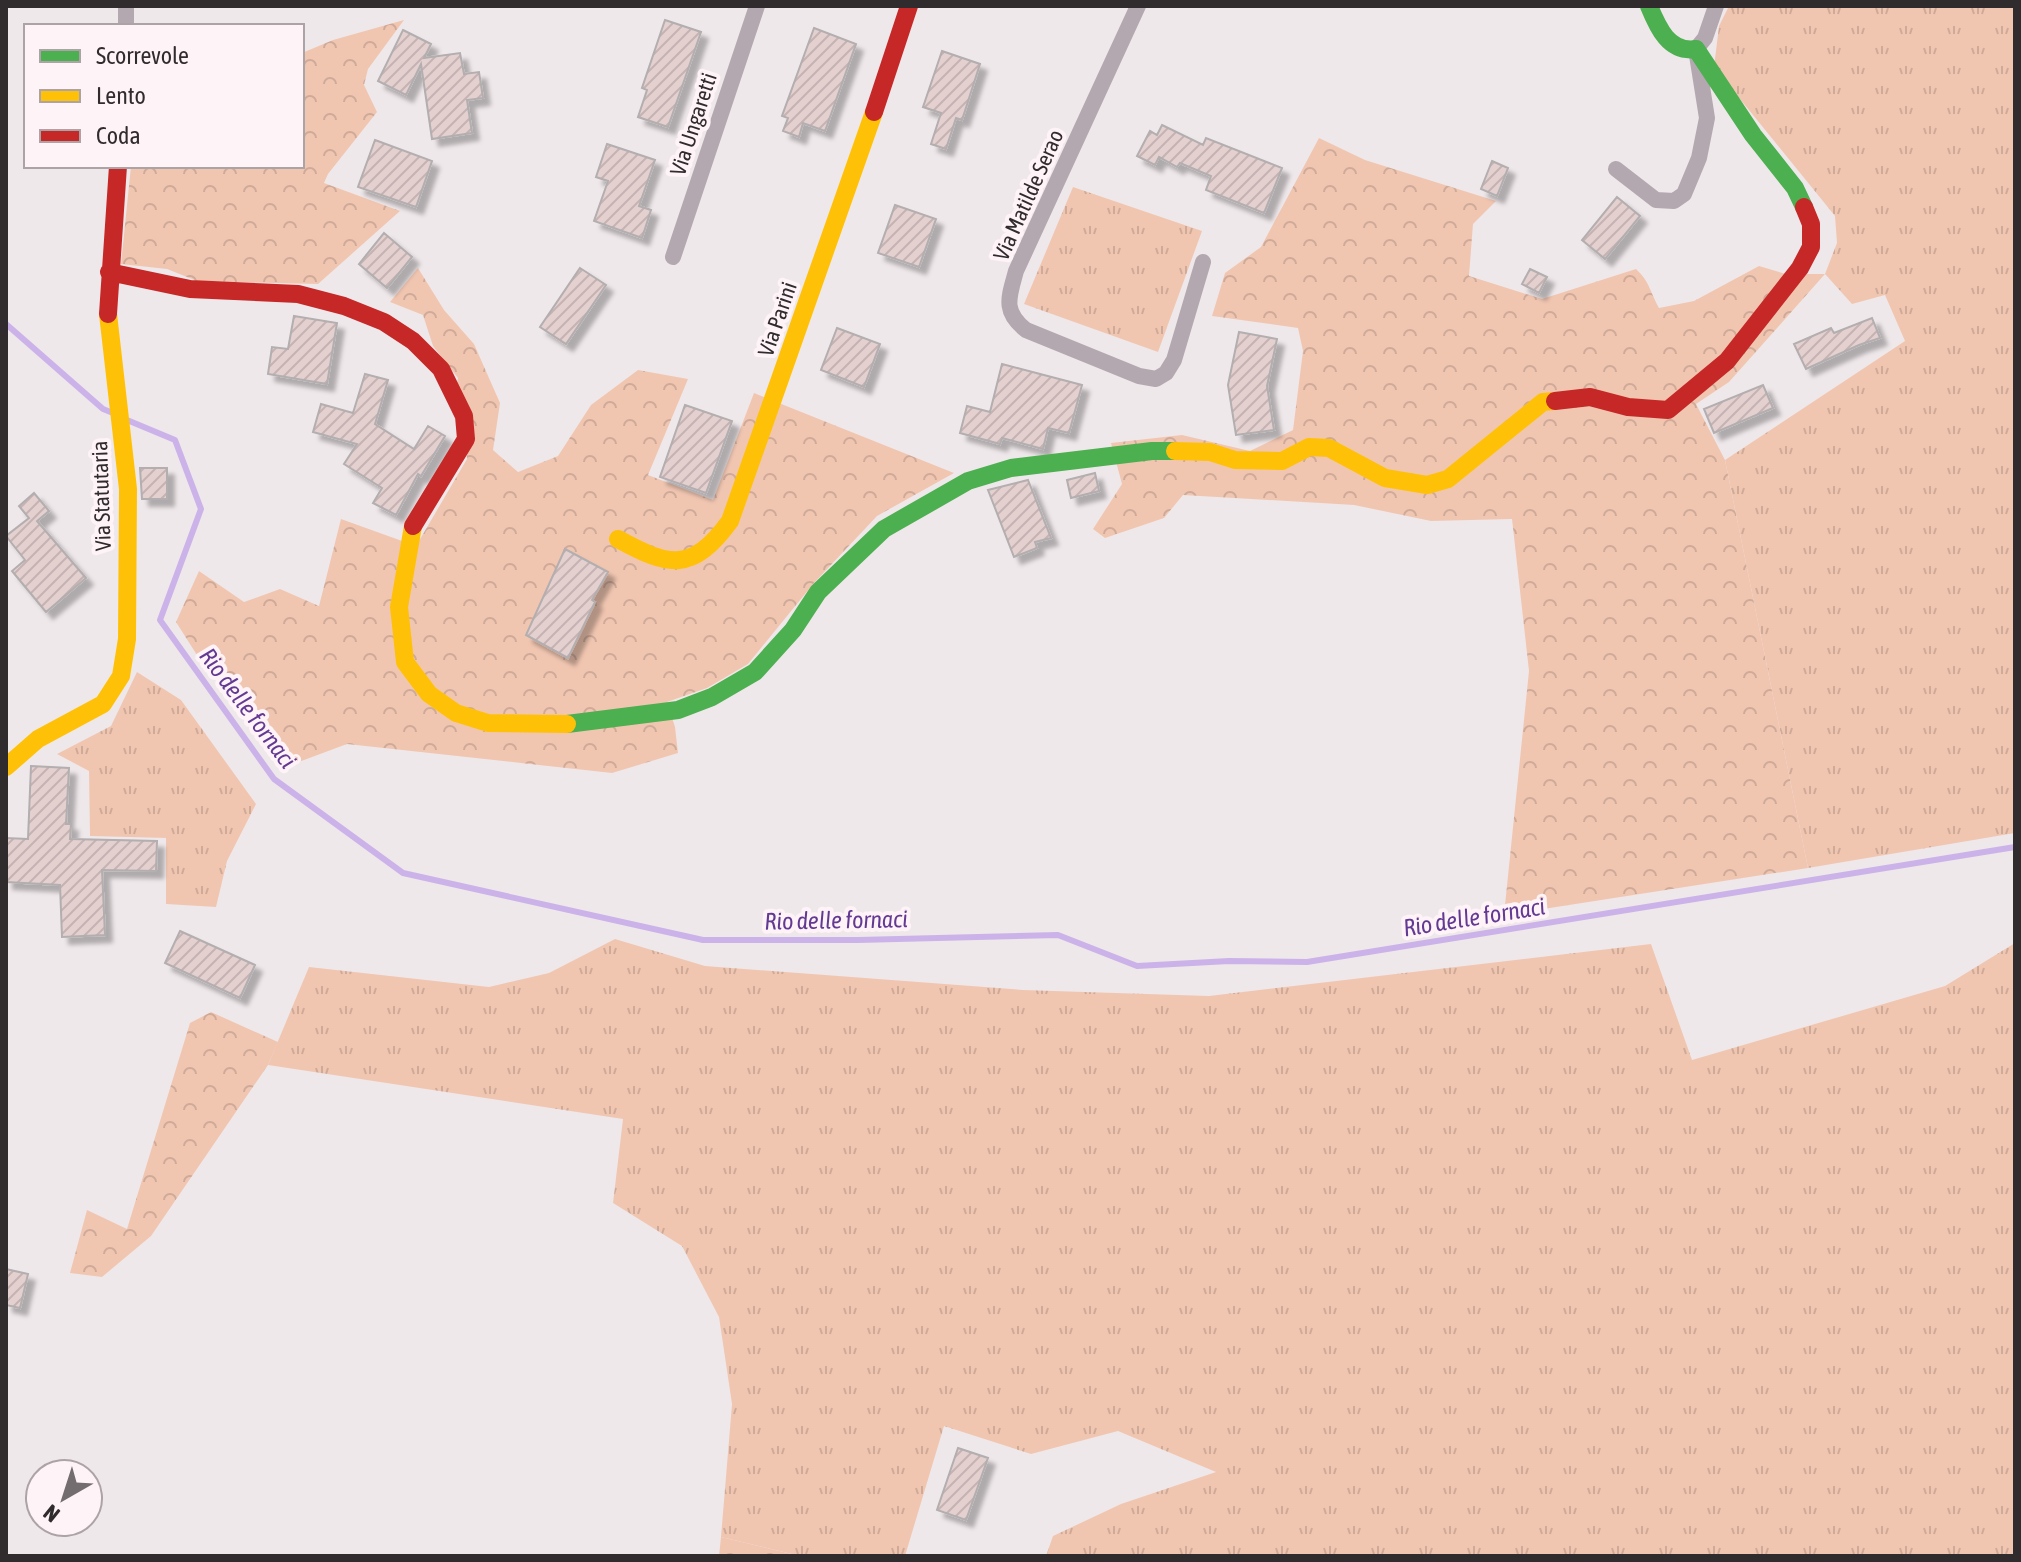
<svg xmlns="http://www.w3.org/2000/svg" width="2021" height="1562" font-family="'Asap Condensed',sans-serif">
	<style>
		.grass { fill: url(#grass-tufts) }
		.forest { fill: url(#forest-crowns) }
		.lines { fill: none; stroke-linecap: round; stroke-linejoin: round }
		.stream { stroke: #cbb3e9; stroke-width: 6 }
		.building { fill: url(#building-hatch); stroke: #b3aeaf; stroke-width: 2; filter: url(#shadow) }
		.street { stroke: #b3a8b0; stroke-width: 16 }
		.fast { stroke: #4caf50; stroke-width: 18 }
		.slow { stroke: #ffc107; stroke-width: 18 }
		.jam { stroke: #c62828; stroke-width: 18 }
		.labels { text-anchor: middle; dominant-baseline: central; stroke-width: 8; stroke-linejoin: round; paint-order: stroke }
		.street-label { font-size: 22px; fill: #302b2d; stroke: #fef3f6 }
		.water-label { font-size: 24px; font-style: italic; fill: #633a93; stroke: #fef3f6 }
	</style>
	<defs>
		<pattern id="grass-tufts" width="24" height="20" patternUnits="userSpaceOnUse" patternTransform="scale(2)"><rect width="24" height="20" fill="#f1c6b1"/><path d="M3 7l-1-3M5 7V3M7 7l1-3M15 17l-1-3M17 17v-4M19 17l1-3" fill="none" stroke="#cfaa99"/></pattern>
		<pattern id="forest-crowns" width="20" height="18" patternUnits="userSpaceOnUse" patternTransform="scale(2)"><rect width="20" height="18" fill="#f1c6b1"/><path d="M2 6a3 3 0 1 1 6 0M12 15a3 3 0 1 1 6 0" fill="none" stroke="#cfaa99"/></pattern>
		<pattern id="building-hatch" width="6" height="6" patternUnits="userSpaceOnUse" patternTransform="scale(2)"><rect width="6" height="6" fill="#e5d0d0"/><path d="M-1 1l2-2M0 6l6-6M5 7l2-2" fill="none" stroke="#c5b3b3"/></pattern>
		<filter id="shadow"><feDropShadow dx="7" dy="7" stdDeviation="2" flood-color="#0004"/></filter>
	</defs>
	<rect width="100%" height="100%" fill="#efe8ea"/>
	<path class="grass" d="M1729 6H2015V833L1808 868 1725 460 1905 341 1885 295 1852 304 1825 274 1837 243 1835 216 1714 67 1719 26Z
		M1073 187 1202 231 1158 352 1024 304Z
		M137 672 181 700 256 804 227 861 216 907 166 904V838L90 836 89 771 57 754 111 726Z
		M615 939 705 966 1023 990 1209 996 1651 944 1692 1060 1945 986 2015 943V1556H1046L1053 1536 1121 1504 1216 1472 1118 1431 1031 1454 944 1426 905 1556H800L721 1537 732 1404 719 1317 682 1246 613 1203 623 1119 268 1065 309 967 489 987 549 973Z"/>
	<path class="forest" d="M404 20 368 69 364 85 377 112 328 174 324 183 400 211 318 284 197 281 167 269 121 264 131 166H302V53L333 40Z
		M1319 138 1365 160 1496 201 1473 224 1469 276 1542 299 1636 269C1650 282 1650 292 1659 308L1694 301 1759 266 1786 274H1825L1729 382 1696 404 1725 460 1808 868 1504 915 1529 671 1512 519 1431 521 1354 505 1183 495 1164 518 1105 538 1093 529 1122 484 1111 443 1182 435 1250 451 1293 430 1303 351 1298 328 1212 316 1225 273 1261 247Z
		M418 268 444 310 474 344 500 403 493 450 518 472 558 456 591 405 638 370 688 379 648 475 713 500 754 393 954 473 877 516 814 583 748 664 707 688 667 702 675 727 678 753 612 773 347 744 288 766 202 663 176 622 199 571 244 602 280 589 319 606 341 519 416 546 467 459 466 439 455 394 458 378 433 346 423 315 390 302Z
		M211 1012 278 1042 268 1065 151 1236 102 1277 70 1273 87 1210 127 1229 190 1023Z
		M721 1537 800 1556H719Z"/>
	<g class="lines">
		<path class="stream" d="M6 324 103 409 113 413
			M127 420 175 440 201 509 160 620 274 779 403 873 703 940H858L1058 935 1137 966 1229 961 1307 962 2015 847"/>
	</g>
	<path class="building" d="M665 20 701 32 668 127 638 117 647 90 642 88Z
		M814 28 856 44 825 131 803 123 799 137 783 131 788 118 782 116Z
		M403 30 431 44 424 58 460 53 464 74 479 72 483 98 467 100 472 133 432 139 421 64 406 95 378 81Z
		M942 51 980 64 962 120 956 118 946 149 931 144 941 113 923 107Z
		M1162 125 1203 145 1206 138 1282 168 1264 213 1206 190 1211 176 1180 163 1177 167 1159 157 1155 165 1137 156 1150 131 1157 135Z
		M375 140 432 161 416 207 358 187Z
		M607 144 655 160 639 206 651 210 642 238 594 221 608 181 596 177Z
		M1492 161 1508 168 1497 196 1481 189Z
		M1617 197 1640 216 1605 259 1582 240Z
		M895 205 936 219 919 267 878 253Z
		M384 233 412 257 387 288 359 264Z
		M580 268 606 285 566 344 540 327Z
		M1530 269 1547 277 1539 293 1522 284Z
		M294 316 337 323 327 384 268 374 272 347 288 349Z
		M1872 318 1880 338 1859 345 1806 369 1794 344 1831 328 1834 333Z
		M837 328 880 344 864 387 821 370Z
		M1239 332 1277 339 1267 386 1274 430 1236 435 1228 385Z
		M1002 364 1082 385 1069 433 1048 428 1043 449 1002 438 1000 444 960 433 967 406 990 412Z
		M365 374 388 380 375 424 414 449 428 426 445 436 421 476 418 474 396 515 373 503 382 488 344 464 357 444 313 432 321 404 353 413Z
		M1763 385 1773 408 1714 433 1704 409Z
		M685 405 732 421 706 493 660 477Z
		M140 468H167V499H142Z
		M1095 473 1099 491 1071 498 1067 480Z
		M1028 480 1051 538 1035 542 1037 548 1014 557 988 490Z
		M34 493 49 511 37 521 86 578 46 612 12 571 25 560 6 536 29 518 19 506Z
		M565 549 608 572 592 600 595 602 568 658 526 635Z
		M31 766 69 768 66 824H71L70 839 157 841 156 871 102 870 105 935 62 937 60 885 6 882V838L28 839Z
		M180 931 255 965 240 998 165 963Z
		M6 1269 28 1274 20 1308 6 1305Z
		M958 1448 988 1458 966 1520 937 1510Z"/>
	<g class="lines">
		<path class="street" d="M126 6V26
			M1138 6 1016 271C1009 297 1002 311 1026 330L1139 376 1156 379 1166 373 1174 360 1203 262
			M1616 169 1656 200 1674 201 1684 194 1699 158 1707 118 1696 49 1705 38 1716 6
			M673 257 757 6"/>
		<path class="fast" d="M1649 6C1658 28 1669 53 1696 49L1753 135 1795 188 1804 207
			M567 724 678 710 712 697 755 672 793 630 818 592 884 529 968 481 1011 468 1152 451H1175"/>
		<path class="slow" d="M1175 451 1210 452 1235 460 1282 461 1309 447 1329 448 1385 478 1427 485 1448 479 1543 402 1555 401
			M413 526 399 607 405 662 429 694 456 713 488 723 567 724
			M618 539C669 567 692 573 730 521L874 112
			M6 767 38 739 103 704 121 676 127 639 128 489 108 314"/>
		<path class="jam" d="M874 112 909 6
			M109 272 190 289 298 294 344 306 384 322 413 341 441 369 464 416 466 439 413 526
			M108 314 118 166
			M1555 401 1590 397 1628 407 1668 410 1727 361 1800 268 1811 247V224L1804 207"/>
	</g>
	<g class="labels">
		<g class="street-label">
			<text transform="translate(693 124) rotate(-72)">Via Ungaretti</text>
			<text transform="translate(1028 195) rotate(-66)">Via Matilde Serao</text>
			<text transform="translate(777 319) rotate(-71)">Via Parini</text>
			<text transform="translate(101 496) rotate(-92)">Via Statutaria</text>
		</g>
		<g class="water-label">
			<text transform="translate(248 708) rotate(53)">Rio delle fornaci</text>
			<text transform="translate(1474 917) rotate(-9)">Rio delle fornaci</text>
			<text transform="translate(836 920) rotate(-1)">Rio delle fornaci</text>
		</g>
	</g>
	<rect width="2021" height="1562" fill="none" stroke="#302b2d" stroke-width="16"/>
	<rect x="24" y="24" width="280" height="144" fill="#fef3f6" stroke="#aca3a6" stroke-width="2"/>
	<rect x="40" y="50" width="40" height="12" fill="#4caf50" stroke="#aca3a6" stroke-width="2"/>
	<text x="96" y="64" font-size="24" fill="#302b2d">Scorrevole</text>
	<rect x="40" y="90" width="40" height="12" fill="#ffc107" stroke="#aca3a6" stroke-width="2"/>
	<text x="96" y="104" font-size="24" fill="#302b2d">Lento</text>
	<rect x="40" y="130" width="40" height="12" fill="#c62828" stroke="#aca3a6" stroke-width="2"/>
	<text x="96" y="144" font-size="24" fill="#302b2d">Coda</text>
	<g transform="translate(64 1498) rotate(219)"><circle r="38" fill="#fef3f6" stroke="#aca3a6" stroke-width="2"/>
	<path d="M0-6L14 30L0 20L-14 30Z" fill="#736d6f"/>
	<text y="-12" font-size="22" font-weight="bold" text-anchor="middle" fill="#302b2d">N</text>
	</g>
</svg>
